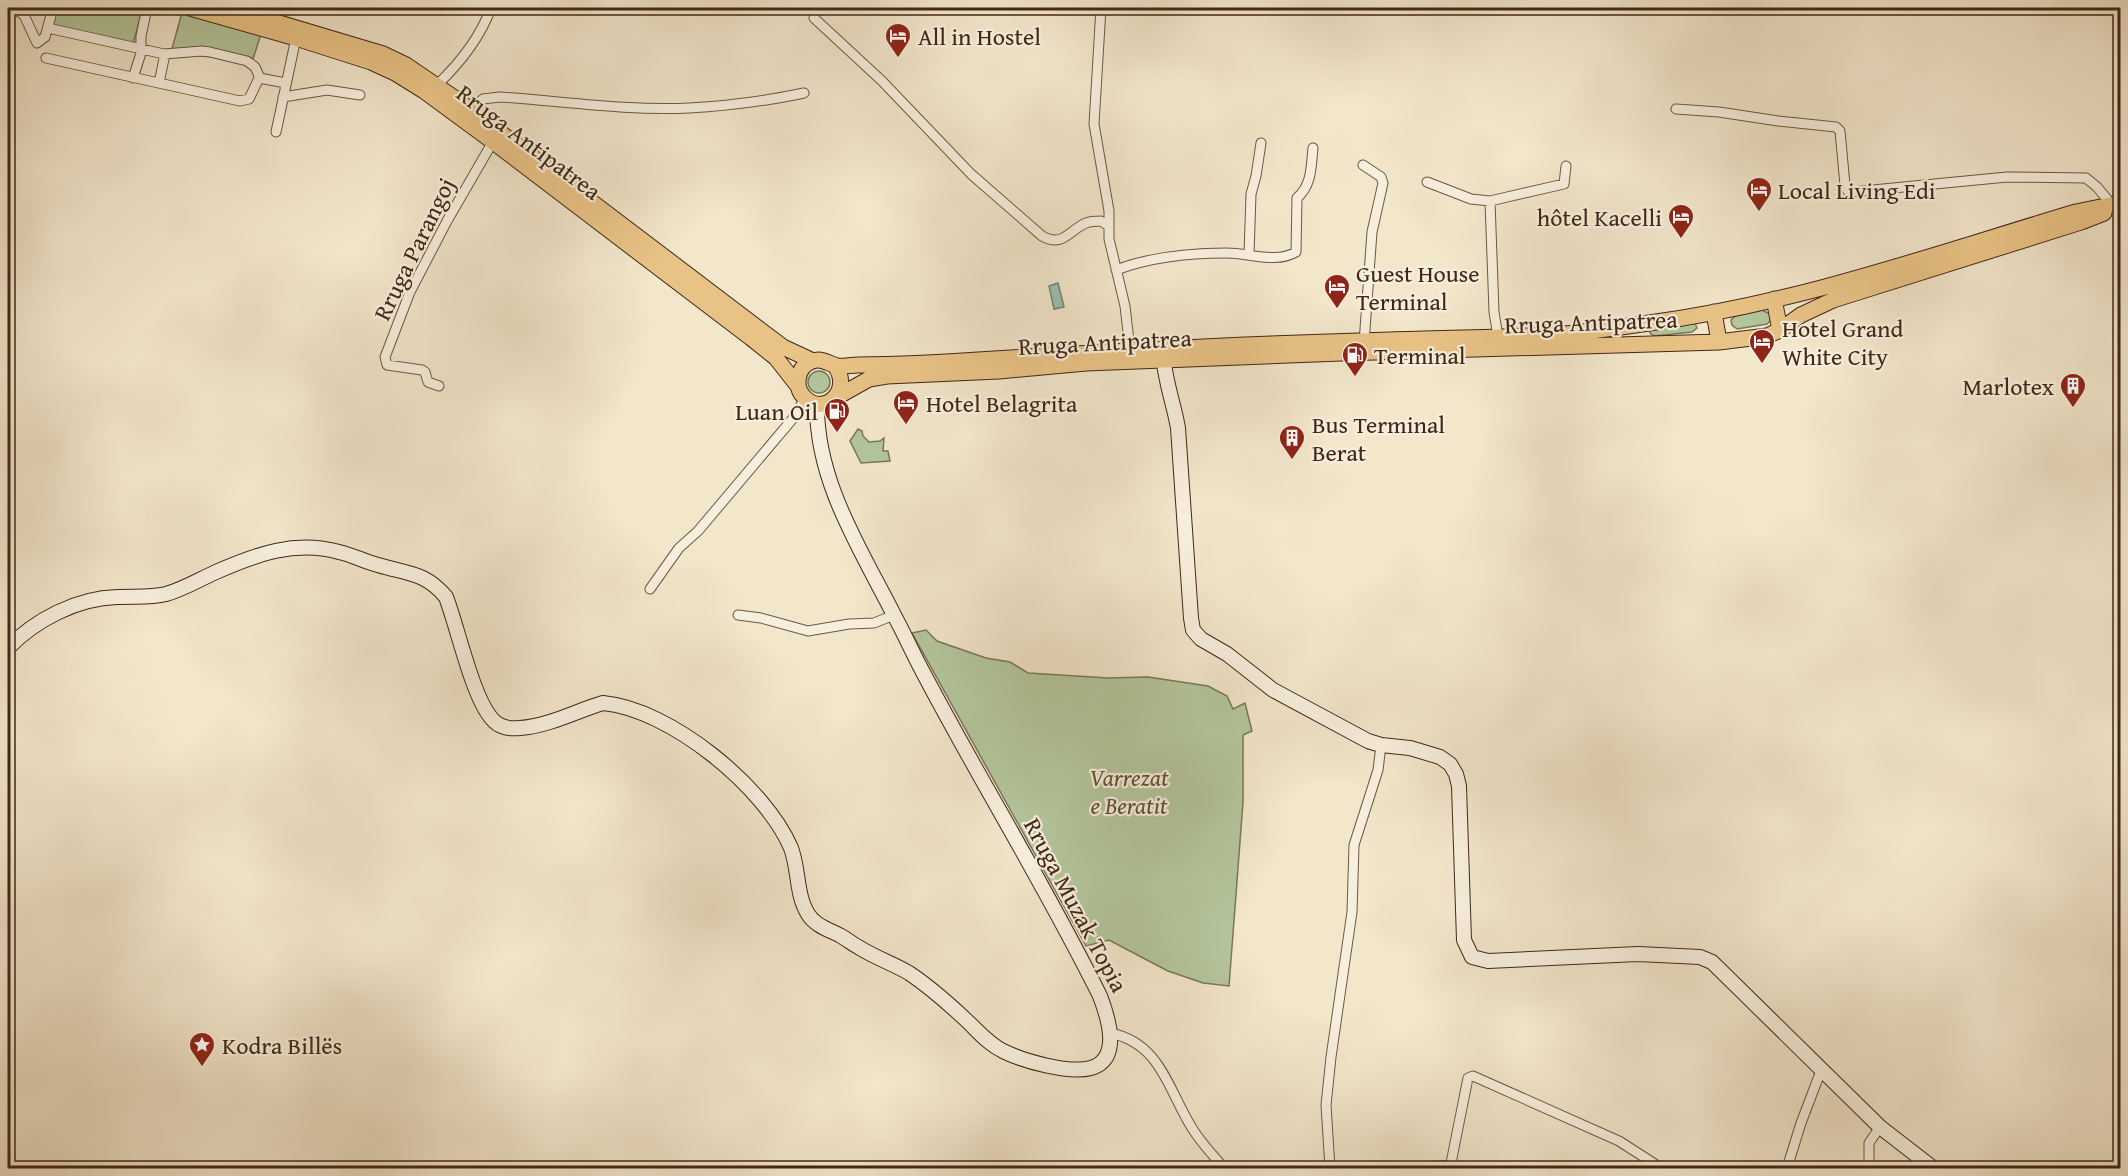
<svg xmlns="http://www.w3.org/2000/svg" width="2128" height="1176" font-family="'Gentium Book Plus',serif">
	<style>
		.green { fill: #b4c69c; stroke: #7a765a; stroke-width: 1.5 }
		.water { fill: #9bc0b7; stroke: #778377; stroke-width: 1.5 }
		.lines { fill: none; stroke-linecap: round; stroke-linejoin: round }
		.street-casing { stroke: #6d5744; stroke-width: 11 }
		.secondary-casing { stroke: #412717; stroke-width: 16 }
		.primary-casing { stroke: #412717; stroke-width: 17 }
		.street { stroke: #f7efdd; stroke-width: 9 }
		.secondary { stroke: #f7efdd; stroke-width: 14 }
		.primary { stroke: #e9c386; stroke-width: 15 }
		.labels { text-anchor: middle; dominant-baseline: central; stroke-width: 4.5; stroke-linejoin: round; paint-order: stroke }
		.poi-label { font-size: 24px; fill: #412717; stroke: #f7efdd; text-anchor: start }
		.street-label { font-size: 24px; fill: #412717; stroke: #f7efdd }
		.park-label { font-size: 24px; font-style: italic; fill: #5e4f38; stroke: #f7efdd }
	</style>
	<rect width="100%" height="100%" fill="#f2e6cb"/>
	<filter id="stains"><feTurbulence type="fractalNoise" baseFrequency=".00333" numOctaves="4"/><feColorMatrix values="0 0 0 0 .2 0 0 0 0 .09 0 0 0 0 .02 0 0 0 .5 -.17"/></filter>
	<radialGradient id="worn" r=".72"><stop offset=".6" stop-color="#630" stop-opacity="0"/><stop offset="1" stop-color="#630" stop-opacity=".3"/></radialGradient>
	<path class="green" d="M56 8H143L133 44 51 27Z
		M183 9 262 31 252 62 171 52Z
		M1762 310 1770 314V321L1767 324 1737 329 1732 325 1731 320 1735 316Z
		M1695 323 1697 328 1692 332 1654 336 1650 333 1651 330Z
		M808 382a11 11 0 1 1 22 0a11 11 0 1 1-22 0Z
		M858 429 862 431 863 436 869 442 880 441 884 438 883 451H888L890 461 861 463 850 441Z
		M926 630 937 641 986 658 1010 662 1028 673 1108 678 1148 677 1208 686 1227 696 1233 709 1245 703 1252 731 1243 735V802L1229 986 1203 983 1168 971 1109 940 1086 946 912 633Z"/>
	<path class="water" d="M1058 283 1064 307 1054 309 1049 286Z"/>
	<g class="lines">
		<defs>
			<path id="street" d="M13 8 24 15 37 43 45 37 53 8
				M1101 8 1094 124 1109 211V239L1125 306 1130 350
				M814 18 882 81 971 174 1042 236C1063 248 1069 230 1086 223 1091 221 1096 221 1101 221L1107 225
				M48 28 164 54 202 51 210 52 247 61 255 67 260 78
				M46 58 240 101 249 99 259 78 286 83
				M133 78 141 53V36L147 8
				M159 83 165 54
				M437 85C460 63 480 38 491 8
				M283 97 327 90 360 95
				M470 109 483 99 500 97C562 101 626 111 689 108 727 106 766 101 804 93
				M1676 109 1719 112 1778 121 1836 127 1840 131 1845 185 1847 190 1852 192 2007 177 2086 178 2097 187 2112 205
				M276 132 296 38
				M1363 165 1381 177 1383 183 1372 232 1364 343
				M1427 182 1471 199 1490 201 1564 184 1566 166
				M1490 201 1494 312 1498 337
				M1249 255 1251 194 1256 176 1261 143
				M1116 270C1150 257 1191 253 1227 253 1249 253 1276 264 1296 252L1297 198C1312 185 1311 167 1313 148
				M439 386 428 382 425 372 422 370 387 365 385 357 410 292 447 221 495 138
				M650 589 679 548 698 531 795 416 805 398
				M738 615 761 618 808 631 849 624 874 623 894 615
				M1110 1033C1161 1043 1168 1090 1192 1128 1201 1143 1213 1155 1224 1168
				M1330 1168 1326 1105 1331 1057 1352 912 1354 845 1378 770 1381 745
				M1413 1168 1450 1165 1451 1163 1468 1078 1473 1076 1619 1141 1661 1168
				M1787 1168 1801 1123 1822 1068
				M1869 1168V1143L1880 1127"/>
			<path id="secondary" d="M1163 351C1163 375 1174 404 1178 428L1191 618 1193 630 1201 639 1227 654 1273 690 1368 741 1381 745 1410 748 1440 757 1450 764 1456 774 1459 786 1464 940 1472 957 1488 961 1638 954 1700 957 1712 962 1880 1127 1933 1168
				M8 648C35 620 77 598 117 597 134 596 150 598 166 594 184 589 200 579 216 572 257 554 295 540 339 552 353 555 365 562 378 565 408 574 425 572 446 597 458 628 473 701 494 721 501 728 511 729 520 728 549 726 576 711 603 703 670 709 765 787 791 848 799 869 796 895 808 914 815 926 830 930 841 936 848 940 854 945 860 948 876 958 894 964 909 973 927 985 949 1004 965 1019 977 1030 988 1044 1003 1051 1023 1061 1069 1074 1091 1068 1122 1059 1108 1017 1100 996 1046 887 982 784 925 676 914 656 905 635 894 615 860 548 816 481 817 404"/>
			<path id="primary" d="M190 8 296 38 371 62 395 73 424 91 492 141 751 338 776 358 798 386
				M229 8 383 54 406 65 456 99 783 347 813 361
				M1774 299 1780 330
				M1714 312 1719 342
				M835 366C853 390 824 418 804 397 794 387 797 368 810 362 821 357 827 363 837 366 843 367 851 365 858 365 930 365 1003 358 1075 354 1180 347 1285 343 1390 340 1441 338 1493 338 1544 335 1579 334 1614 328 1649 323 1795 304 1935 254 2076 212L2120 203
				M835 398 869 379 887 376 999 371 1086 363 1341 353 1719 342 1767 336 1780 330 1801 315 1833 300 2081 222 2104 213"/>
		</defs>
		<use href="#street" class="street-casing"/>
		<use href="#secondary" class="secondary-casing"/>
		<use href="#primary" class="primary-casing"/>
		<use href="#street" class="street"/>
		<use href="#secondary" class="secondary"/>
		<use href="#primary" class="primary"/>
	</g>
	<defs>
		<symbol id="hotel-pin" viewBox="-11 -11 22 30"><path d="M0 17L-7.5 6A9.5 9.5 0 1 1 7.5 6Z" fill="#8f2418" stroke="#f7efdd"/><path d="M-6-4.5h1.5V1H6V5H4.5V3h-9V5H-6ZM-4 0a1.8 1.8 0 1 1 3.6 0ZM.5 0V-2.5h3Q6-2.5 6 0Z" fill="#fff"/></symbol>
		<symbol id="fuel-pin" viewBox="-11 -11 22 30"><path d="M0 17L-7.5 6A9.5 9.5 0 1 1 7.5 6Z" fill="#8f2418" stroke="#f7efdd"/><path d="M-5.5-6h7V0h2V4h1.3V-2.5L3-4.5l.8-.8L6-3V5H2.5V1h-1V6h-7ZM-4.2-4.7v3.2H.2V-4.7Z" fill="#fff"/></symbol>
		<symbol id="building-pin" viewBox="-11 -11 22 30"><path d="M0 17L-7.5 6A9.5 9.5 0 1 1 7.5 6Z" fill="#8f2418" stroke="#f7efdd"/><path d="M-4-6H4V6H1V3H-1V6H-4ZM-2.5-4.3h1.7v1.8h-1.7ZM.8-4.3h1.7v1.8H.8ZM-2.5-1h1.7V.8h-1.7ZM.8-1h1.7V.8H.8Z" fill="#fff"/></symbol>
		<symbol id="sight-pin" viewBox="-11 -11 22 30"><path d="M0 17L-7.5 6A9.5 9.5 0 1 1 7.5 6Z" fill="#8f2418" stroke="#f7efdd"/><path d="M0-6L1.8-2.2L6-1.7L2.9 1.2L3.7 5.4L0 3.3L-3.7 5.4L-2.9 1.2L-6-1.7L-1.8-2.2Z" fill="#fff"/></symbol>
	</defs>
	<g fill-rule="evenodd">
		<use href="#hotel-pin" x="883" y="21" width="30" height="40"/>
		<use href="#hotel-pin" x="1744" y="175" width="30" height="40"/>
		<use href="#hotel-pin" x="1666" y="202" width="30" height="40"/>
		<use href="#hotel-pin" x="1322" y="272" width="30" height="40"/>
		<use href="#hotel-pin" x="1747" y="327" width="30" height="40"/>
		<use href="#fuel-pin" x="1340" y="340" width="30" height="40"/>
		<use href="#building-pin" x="2058" y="371" width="30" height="40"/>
		<use href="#hotel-pin" x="891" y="388" width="30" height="40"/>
		<use href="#fuel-pin" x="822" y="396" width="30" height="40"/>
		<use href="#building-pin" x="1277" y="423" width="30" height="40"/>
		<use href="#sight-pin" x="187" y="1030" width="30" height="40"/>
	</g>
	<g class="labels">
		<g class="poi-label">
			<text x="918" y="36">All in Hostel</text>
			<text x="1778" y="190">Local Living Edi</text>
			<text x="1662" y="217" text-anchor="end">hôtel Kacelli</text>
			<text x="1356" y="273">Guest House<tspan x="1356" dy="28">Terminal</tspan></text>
			<text x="1782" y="328">Hotel Grand<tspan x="1782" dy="28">White City</tspan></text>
			<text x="1374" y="355">Terminal</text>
			<text x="2054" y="386" text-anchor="end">Marlotex</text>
			<text x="926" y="403">Hotel Belagrita</text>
			<text x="818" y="411" text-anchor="end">Luan Oil</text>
			<text x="1312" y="424">Bus Terminal<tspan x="1312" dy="28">Berat</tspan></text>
			<text x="222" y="1045">Kodra Billës</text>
		</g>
		<g class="street-label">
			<text transform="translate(529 142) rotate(37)">Rruga Antipatrea</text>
			<text transform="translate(414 249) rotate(-64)">Rruga Parangoj</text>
			<text transform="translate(1591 322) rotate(-2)">Rruga Antipatrea</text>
			<text transform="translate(1105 342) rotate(-3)">Rruga Antipatrea</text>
			<text transform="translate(1076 905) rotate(62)">Rruga Muzak Topia</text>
		</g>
		<g class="park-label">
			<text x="1129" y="777">Varrezat<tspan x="1129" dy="28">e Beratit</tspan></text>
		</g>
	</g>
	<rect width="2128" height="1176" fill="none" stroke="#f2e6cb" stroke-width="30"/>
	<rect x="9" y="9" width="2110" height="1158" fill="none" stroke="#412717" stroke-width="3"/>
	<rect x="15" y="15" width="2098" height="1146" fill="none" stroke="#412717" stroke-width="1.5"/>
	<rect width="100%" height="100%" filter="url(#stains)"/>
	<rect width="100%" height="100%" fill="url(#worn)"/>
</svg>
